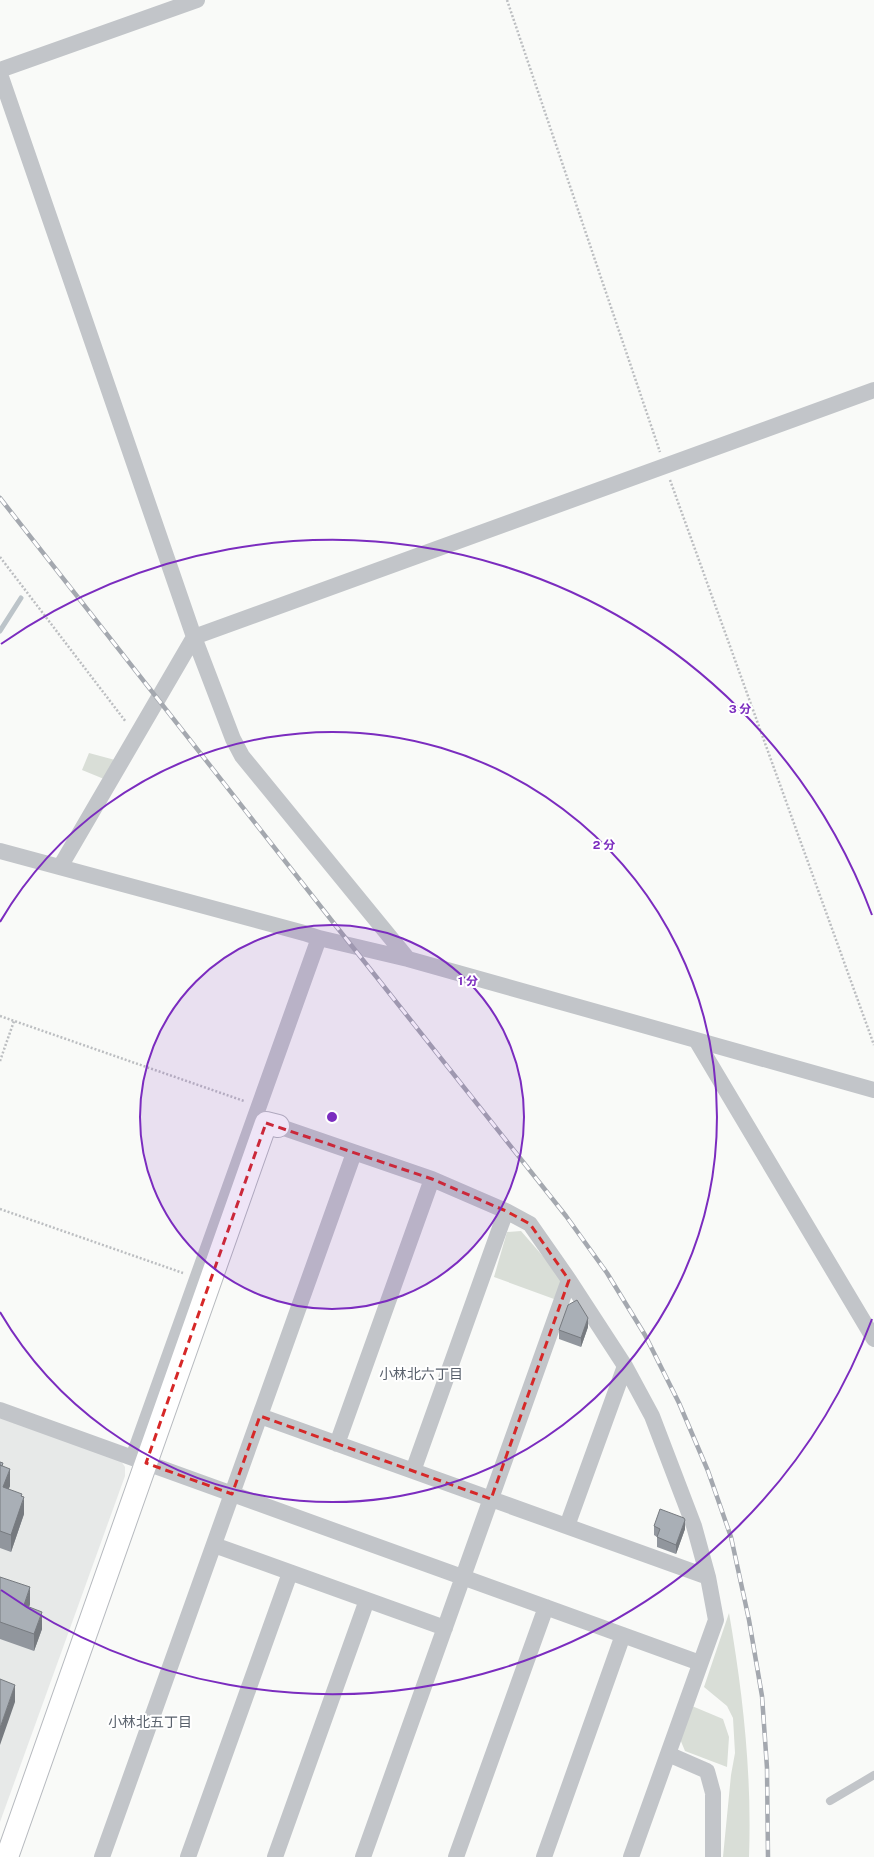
<svg xmlns="http://www.w3.org/2000/svg" width="874" height="1857" font-family="'Public Sans','Noto Sans JP',sans-serif">
	<style>
		.built { fill: #e7e9e8 }
		.green { fill: #d9ded7 }
		.lines { fill: none; stroke-linecap: round; stroke-linejoin: round }
		.stream { stroke: #bcc4c9; stroke-width: 5 }
		.secondary-casing { stroke: #b7babf; stroke-width: 24 }
		.path { stroke: #bcbec1; stroke-width: 2.5; stroke-dasharray: 2 2; stroke-linecap: butt }
		.lane { stroke: #c2c5c9; stroke-width: 8 }
		.street { stroke: #c2c5c9; stroke-width: 16 }
		.secondary { stroke: #fff; stroke-width: 22 }
		.rail-casing { stroke: #a4a8af; stroke-width: 4.5 }
		.rail { stroke: #fff; stroke-width: 3; stroke-dasharray: 9; stroke-linecap: butt }
		.wall { fill: #91969d }
		.shaded-wall { fill: #767a7f }
		.building { fill: #a9afb6; stroke: #767a7f }
		.marked { fill: none; stroke: #d62828; stroke-width: 3; stroke-dasharray: 8 5; stroke-linejoin: round }
		.ring { fill: none; stroke: #7b2cbf; stroke-width: 2 }
		.labels { text-anchor: middle; dominant-baseline: central; stroke-width: 4; stroke-linejoin: round; paint-order: stroke }
		.neighbourhood-label { font-size: 14px; fill: #59616c; stroke: #fff }
		.centre { fill: #7b2cbf; stroke: #fff; stroke-width: 2 }
		.ring-label { font-size: 12px; text-anchor: middle; font-weight: bold; fill: #7b2cbf; stroke: #fff; stroke-width: 4; stroke-linejoin: round; paint-order: stroke }
	</style>
	<rect width="100%" height="100%" fill="#f9faf8"/>
	<path class="built" d="M0 1417 121 1461 125 1467V1476L0 1822Z"/>
	<path class="green" d="M89 753 115 760 104 779 82 770Z
		M521 1231 554 1269 562 1281 554 1299 494 1277 507 1232Z
		M729 1613C743 1694 752 1774 749 1857H723L731 1775 735 1753 733 1718 727 1706 704 1687Z
		M692 1706 723 1719 729 1737 727 1767 685 1751 680 1739Z"/>
	<g class="lines">
		<path class="stream" d="M0 631 21 598"/>
		<defs>
			<path id="secondary" d="M7 1857 266 1123 278 1126"/>
		</defs>
		<use href="#secondary" class="secondary-casing"/>
		<path class="path" d="M507 0 660 452
			M670 480 874 1045
			M0 557 126 722
			M0 1016 244 1101
			M0 1061 14 1021
			M0 1209 183 1273"/>
		<path class="lane" d="M830 1801 874 1775"/>
		<path class="street" d="M0 70 197 0
			M0 74 194 637 60 867
			M0 851 304 933 319 938
			M408 959 874 1090
			M696 1040 874 1339
			M278 1126 432 1179 506 1211 530 1224 569 1280 625 1366 652 1416 694 1526 708 1577 716 1620 631 1857
			M0 1410 700 1663
			M260 1416 708 1577
			M337 1444 432 1179
			M133 1458 319 938 408 959 242 756 233 739 194 637 874 390
			M413 1471 506 1211
			M567 1526 625 1366
			M214 1545 445 1628
			M668 1754 707 1771 713 1793V1857
			M102 1857 354 1153
			M188 1857 290 1573
			M275 1857 367 1600
			M363 1857 569 1280
			M456 1857 546 1607
			M544 1857 623 1635"/>
		<use href="#secondary" class="secondary"/>
		<defs>
			<path id="rail" d="M0 498 336 926 566 1216 607 1273 645 1335 679 1403 708 1471 731 1537 749 1620 762 1696 767 1768 768 1857"/>
		</defs>
		<use href="#rail" class="rail-casing"/>
		<use href="#rail" class="rail"/>
	</g>
	<path class="wall" d="M588 1327 581 1347 559 1339V1330Z
		M0 1462 3 1467 10 1486 8 1489 22 1496 24 1514 11 1552 0 1548Z
		M654 1526 685 1529 676 1554 657 1547V1537L654 1535Z
		M0 1577 30 1604 29 1607 42 1629 34 1651 0 1639Z"/>
	<path class="shaded-wall" d="M588 1318V1327L581 1347V1338Z
		M10 1469V1486L3 1504V1487Z
		M22 1494V1504L24 1497V1514L11 1552V1535Z
		M685 1520V1529L676 1554V1545Z
		M30 1587V1604L24 1622V1605Z
		M42 1612V1629L34 1651V1634Z
		M15 1685V1702L0 1745V1728Z"/>
	<path class="building" d="M577 1300 588 1318 581 1338 559 1330 568 1305Z
		M0 1462 3 1463 2 1466 0 1465Z
		M0 1465 10 1469 3 1487 22 1494 21 1496 24 1497 11 1535 0 1531Z
		M660 1509 684 1518 685 1520 676 1545 657 1537 660 1529 654 1526Z
		M0 1577 30 1587 24 1605 42 1612 34 1634 0 1622Z
		M0 1679 15 1685 0 1728Z"/>
	<path class="marked" d="M266 1123 432 1179 506 1211 530 1224 569 1280 491 1499 260 1416 232 1494 146 1463Z"/>
	<circle cx="332" cy="1117" r="192" fill="#7b2cbf" fill-opacity=".12"/>
	<g class="ring">
		<circle cx="332" cy="1117" r="192"/>
		<path d="M0 922A385 385 0 1 1 0 1312"/>
		<path d="M872 1319A577 577 0 0 1 1 1590M1 644A577 577 0 0 1 872 915"/>
	</g>
	<g class="labels">
		<g class="neighbourhood-label">
			<text x="421" y="1374">小林北六丁目</text>
			<text x="150" y="1722">小林北五丁目</text>
		</g>
	</g>
	<circle cx="332" cy="1117" r="6" class="centre"/>
	<g class="ring-label">
		<text x="740" y="713">3 分</text>
		<text x="604" y="849">2 分</text>
		<text x="468" y="985">1 分</text>
	</g>
</svg>
